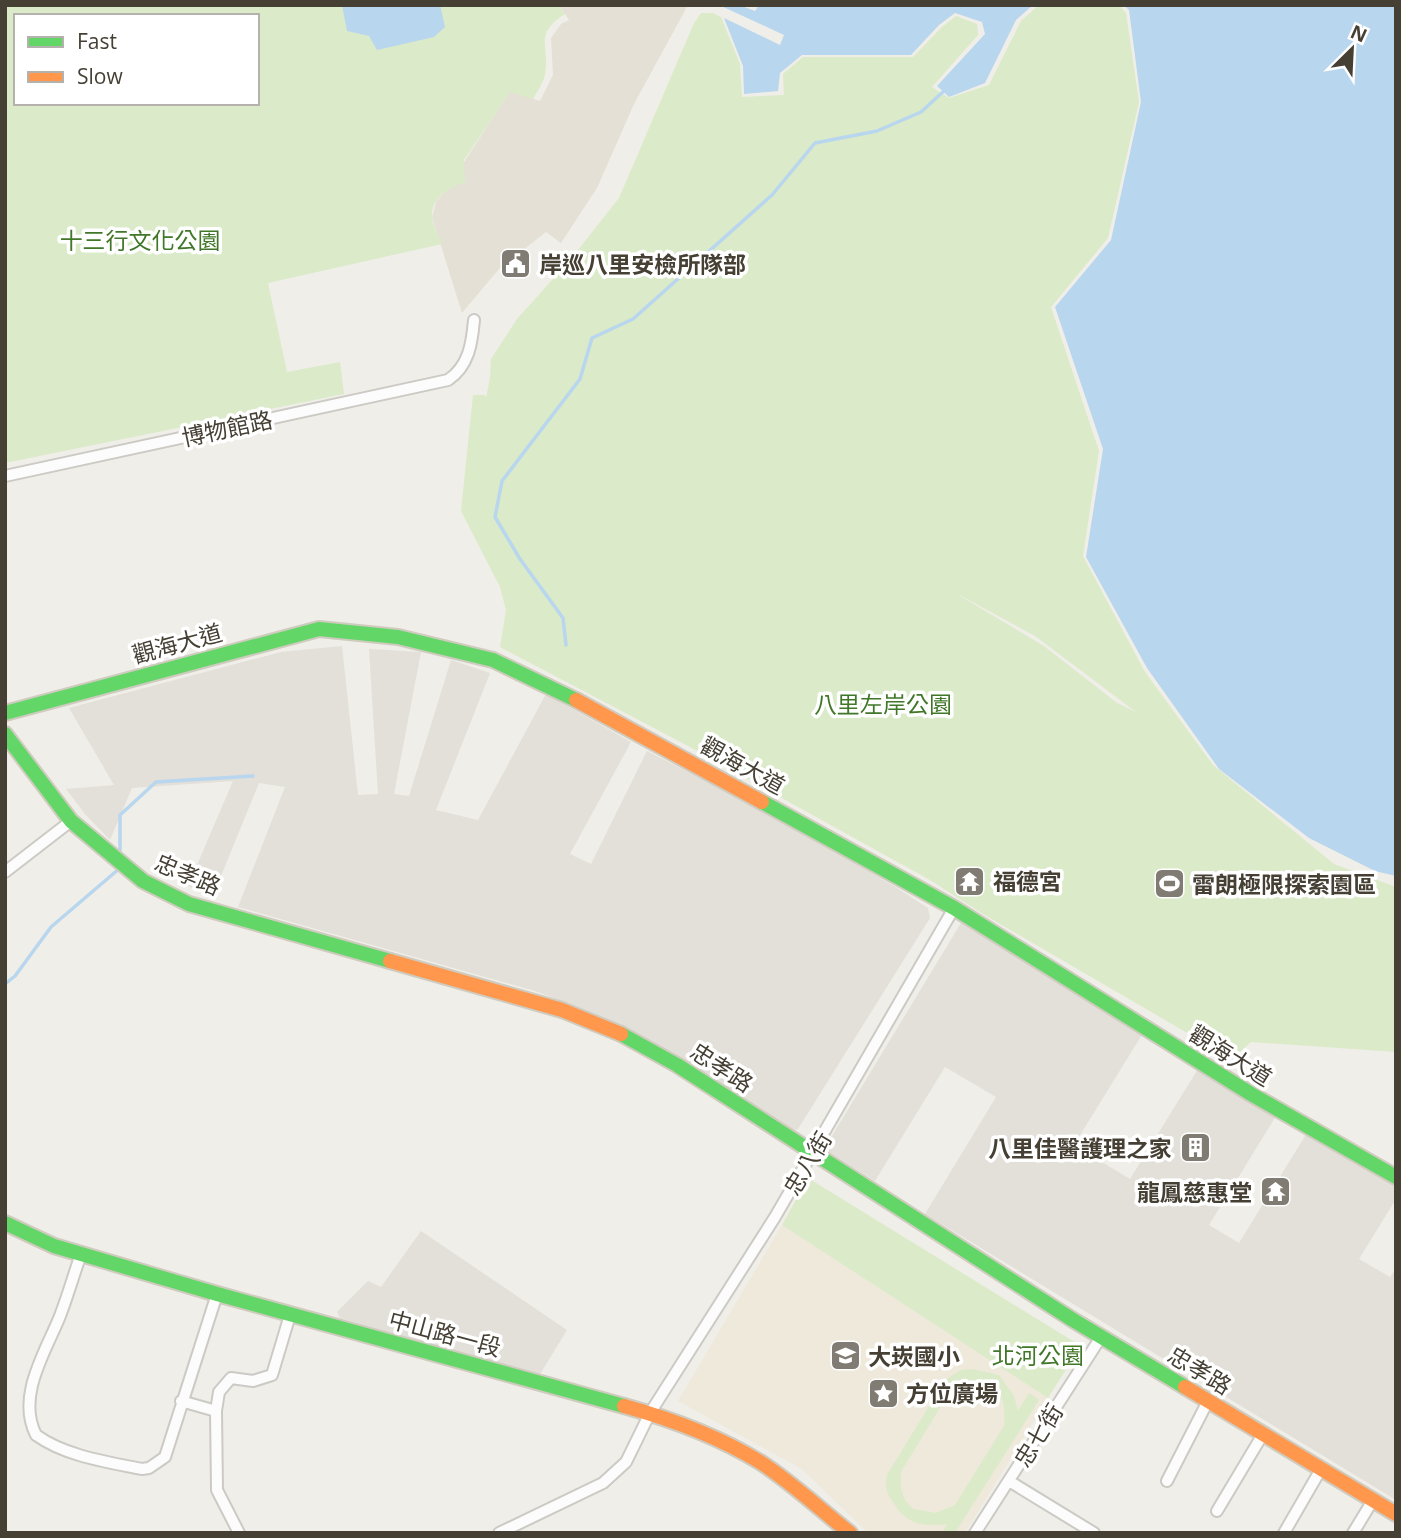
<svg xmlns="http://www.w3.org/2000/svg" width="1401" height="1538" font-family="'Open Sans','Noto Sans TC',sans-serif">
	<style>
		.residential { fill: #e4e0d5 }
		.industrial { fill: #e3dfd9 }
		.education { fill: #eee9da }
		.green { fill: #dbeac8; fill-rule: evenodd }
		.water { fill: #b8d6ee }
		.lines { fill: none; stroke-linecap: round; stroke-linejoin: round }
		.stream { stroke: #b8d6ee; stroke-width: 3.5 }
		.street-casing { stroke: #cccac4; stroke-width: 14 }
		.fast-casing { stroke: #cfcbbf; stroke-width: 18 }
		.slow-casing { stroke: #cfcbbf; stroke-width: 18 }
		.street { stroke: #fdfcfc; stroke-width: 10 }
		.fast { stroke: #63d668; stroke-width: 14 }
		.slow { stroke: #ff974d; stroke-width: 14 }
		.labels { text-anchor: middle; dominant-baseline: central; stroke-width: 7; stroke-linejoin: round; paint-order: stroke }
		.park-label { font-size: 23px; fill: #417728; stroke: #fff }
		.poi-label { font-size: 23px; font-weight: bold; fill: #453f34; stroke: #fff; text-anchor: start }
		.street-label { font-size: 23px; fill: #453f34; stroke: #fff }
	</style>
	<rect width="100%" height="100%" fill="#f0eee8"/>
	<path class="residential" d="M563 5H688L634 104 597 188 561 243 546 232 499 269 462 313 432 217 436 202 446 190 510 91 540 101 553 75 551 38 561 24 569 20 561 8Z"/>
	<path class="industrial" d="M342 646 358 795 378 794 369 649 421 652 394 794 409 796 451 660 490 673 436 810 478 820 546 694 631 742 570 854 591 864 647 751 776 817 897 888 928 908 930 918 798 1129 791 1132 644 1039 570 1004 535 991 238 907 285 787 259 783 212 898 188 886 233 781 132 788 110 840 85 814 66 789 114 785 69 708 281 652Z
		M961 923 1143 1033 1074 1145 1130 1179 1198 1069 1276 1116 1209 1225 1239 1243 1307 1133 1396 1186V1199L1359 1259 1390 1277 1396 1268V1500L925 1214 996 1097 945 1067 875 1181 824 1149Z
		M421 1231 567 1330 539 1376 340 1318 337 1312 368 1281 381 1287Z"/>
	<path class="education" d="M782 1225 1048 1398 965 1533H868L802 1469 678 1401Z"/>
	<path class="green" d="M5 5H563L561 8 565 14C533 35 550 43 545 74 544 82 537 92 533 99L510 92 464 160 465 182C450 188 431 197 432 217 433 225 439 236 442 244L268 283 287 372 340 362 344 394 5 463ZM16 16H257V103H16Z
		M1039 5H1119L1126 13 1139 102 1108 238 1051 307 1099 451 1083 556 1145 672 1213 765 1334 864 1396 887V1052L1251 1042 1232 1059 983 914 930 880 690 747 500 647 506 610 500 587 461 511 473 395H485L486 398 490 378 491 359 517 319 570 260 619 198 694 23 701 13H713L721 17 740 64 742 97 784 95 783 74 803 57H913L942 27 956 16 977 24 978 35 932 87 949 98 989 85 1021 21ZM952 591 1035 636 1136 712 1117 703 1044 646Z
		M808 1178 1081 1346 1048 1398 782 1225Z
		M972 1369 999 1375 1014 1396 1018 1411 1029 1393 1039 1400 955 1533H942L947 1524C922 1527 906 1524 893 1502 886 1492 885 1487 887 1475L945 1380 961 1370ZM970 1383C1001 1385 1006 1396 1004 1426L955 1505 936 1513 913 1509 905 1500 901 1489V1472L950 1391Z"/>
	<path class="water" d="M342 5H440L445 27 434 37 377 50 369 36 347 31Z
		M719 5H739L755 11 759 5H1033L1016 20 985 83 949 97 937 86 985 34 982 22 955 13 939 25 911 55H802L780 73 778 91 744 94 743 66 724 18 780 45 784 35Z
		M1124 5H1396V876L1375 871 1309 838 1219 769 1147 668 1086 557 1103 449 1055 307 1111 240 1141 102 1129 10Z"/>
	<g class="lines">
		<path class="stream" d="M566 645 563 618 520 559 495 517 502 481 580 379 592 338 633 319 772 195 815 143 877 131 921 112 945 90
			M120 850V815L156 782 253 776
			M5 984 15 976 51 927 120 868"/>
		<defs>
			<path id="street" d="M5 476 448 380C469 366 472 343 474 320
				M5 872 71 821
				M81 1254C74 1274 68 1295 60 1316 46 1351 16 1396 36 1435 65 1456 107 1462 142 1469L149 1468 165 1457 217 1294
				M181 1401 216 1411
				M1009 1481 1094 1533
				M1167 1481 1208 1401
				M1217 1511 1263 1434
				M239 1533 217 1490 216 1411 219 1392 231 1378 253 1381 272 1375 290 1315
				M499 1533 603 1483 626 1462 650 1413 775 1217 954 908
				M975 1533 1101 1337
				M1284 1533 1321 1469
				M1353 1533 1373 1500"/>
			<path id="fast" d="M5 713 319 629 398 637 493 660 576 700
				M5 734 71 821 143 881 189 904 390 961
				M762 802 954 908 1251 1094 1396 1177
				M621 1034 677 1065 1073 1320 1185 1387
				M5 1223 54 1246 217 1294 624 1406"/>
			<path id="slow" d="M576 700 762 802
				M390 961 562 1010 621 1034
				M1185 1387 1396 1514
				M624 1406C671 1419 719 1437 760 1462 790 1481 822 1511 850 1533"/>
		</defs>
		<use href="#street" class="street-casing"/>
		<use href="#fast" class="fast-casing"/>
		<use href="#slow" class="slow-casing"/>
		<use href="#street" class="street"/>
		<use href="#fast" class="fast"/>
		<use href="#slow" class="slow"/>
	</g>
	<defs>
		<symbol id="civic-square" viewBox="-11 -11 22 22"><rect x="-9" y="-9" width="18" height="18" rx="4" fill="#817c73" stroke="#fff"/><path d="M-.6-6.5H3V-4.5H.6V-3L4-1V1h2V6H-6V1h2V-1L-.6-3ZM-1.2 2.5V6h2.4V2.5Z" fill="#fff"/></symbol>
		<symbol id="temple-square" viewBox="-11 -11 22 22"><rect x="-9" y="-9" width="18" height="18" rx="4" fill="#817c73" stroke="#fff"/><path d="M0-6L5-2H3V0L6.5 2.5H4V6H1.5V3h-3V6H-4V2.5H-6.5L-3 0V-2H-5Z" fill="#fff"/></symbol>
		<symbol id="stadium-square" viewBox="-11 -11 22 22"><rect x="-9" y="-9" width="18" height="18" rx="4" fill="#817c73" stroke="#fff"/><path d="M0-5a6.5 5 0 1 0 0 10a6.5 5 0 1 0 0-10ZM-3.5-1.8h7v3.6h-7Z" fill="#fff"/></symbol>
		<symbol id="building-square" viewBox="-11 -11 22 22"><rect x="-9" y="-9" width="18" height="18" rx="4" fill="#817c73" stroke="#fff"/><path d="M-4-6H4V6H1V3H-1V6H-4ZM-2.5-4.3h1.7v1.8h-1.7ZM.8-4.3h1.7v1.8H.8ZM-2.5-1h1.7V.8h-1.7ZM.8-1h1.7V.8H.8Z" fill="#fff"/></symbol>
		<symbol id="school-square" viewBox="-11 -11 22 22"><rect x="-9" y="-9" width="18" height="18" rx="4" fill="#817c73" stroke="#fff"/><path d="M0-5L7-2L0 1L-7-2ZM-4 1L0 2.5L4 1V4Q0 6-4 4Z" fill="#fff"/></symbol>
		<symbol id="sight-square" viewBox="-11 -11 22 22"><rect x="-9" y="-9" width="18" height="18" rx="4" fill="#817c73" stroke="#fff"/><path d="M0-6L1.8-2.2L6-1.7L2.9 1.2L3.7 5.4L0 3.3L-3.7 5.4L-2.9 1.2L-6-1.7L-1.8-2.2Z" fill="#fff"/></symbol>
	</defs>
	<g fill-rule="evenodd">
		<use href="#civic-square" x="498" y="246" width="35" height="35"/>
		<use href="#temple-square" x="952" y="864" width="35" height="35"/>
		<use href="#stadium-square" x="1152" y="866" width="35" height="35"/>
		<use href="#building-square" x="1178" y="1130" width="35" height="35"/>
		<use href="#temple-square" x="1258" y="1174" width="35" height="35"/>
		<use href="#school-square" x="828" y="1338" width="35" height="35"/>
		<use href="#sight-square" x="866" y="1376" width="35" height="35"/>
	</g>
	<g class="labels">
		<g class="park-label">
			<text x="140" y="240">十三行文化公園</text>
			<text x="883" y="704">八里左岸公園</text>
			<text x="1038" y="1355">北河公園</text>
		</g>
		<g class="poi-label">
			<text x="539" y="264">岸巡八里安檢所隊部</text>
			<text x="993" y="881">福德宮</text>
			<text x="1192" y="884">雷朗極限探索園區</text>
			<text x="1172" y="1148" text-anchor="end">八里佳醫護理之家</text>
			<text x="1252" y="1192" text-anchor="end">龍鳳慈惠堂</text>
			<text x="868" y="1356">大崁國小</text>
			<text x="906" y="1393">方位廣場</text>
		</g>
		<g class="street-label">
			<text transform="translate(227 428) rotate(-12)">博物館路</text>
			<text transform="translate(177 643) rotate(-15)">觀海大道</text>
			<text transform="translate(743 765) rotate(29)">觀海大道</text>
			<text transform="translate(188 874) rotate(23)">忠孝路</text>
			<text transform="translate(1231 1055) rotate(32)">觀海大道</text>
			<text transform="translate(722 1067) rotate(33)">忠孝路</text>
			<text transform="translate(807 1163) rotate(-59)">忠八街</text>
			<text transform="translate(445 1333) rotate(15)">中山路一段</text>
			<text transform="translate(1200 1370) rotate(31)">忠孝路</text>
			<text transform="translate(1038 1435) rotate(-58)">忠七街</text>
		</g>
	</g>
	<rect width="1401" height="1538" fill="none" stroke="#453f34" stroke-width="14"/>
	<rect x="14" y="14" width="245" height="91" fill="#ffffff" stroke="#b5b2ae" stroke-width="2"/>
	<rect x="28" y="37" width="35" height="10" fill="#63d668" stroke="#b5b2ae" stroke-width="2"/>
	<text x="77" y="49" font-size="21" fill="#453f34">Fast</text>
	<rect x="28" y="72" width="35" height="10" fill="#ff974d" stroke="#b5b2ae" stroke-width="2"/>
	<text x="77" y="84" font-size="21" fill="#453f34">Slow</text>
	<g transform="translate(1352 49) rotate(24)" stroke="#ffffff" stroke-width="5" paint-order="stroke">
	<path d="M0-5L12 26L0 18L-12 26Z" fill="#453f34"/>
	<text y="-10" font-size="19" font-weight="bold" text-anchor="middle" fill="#453f34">N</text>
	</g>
</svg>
